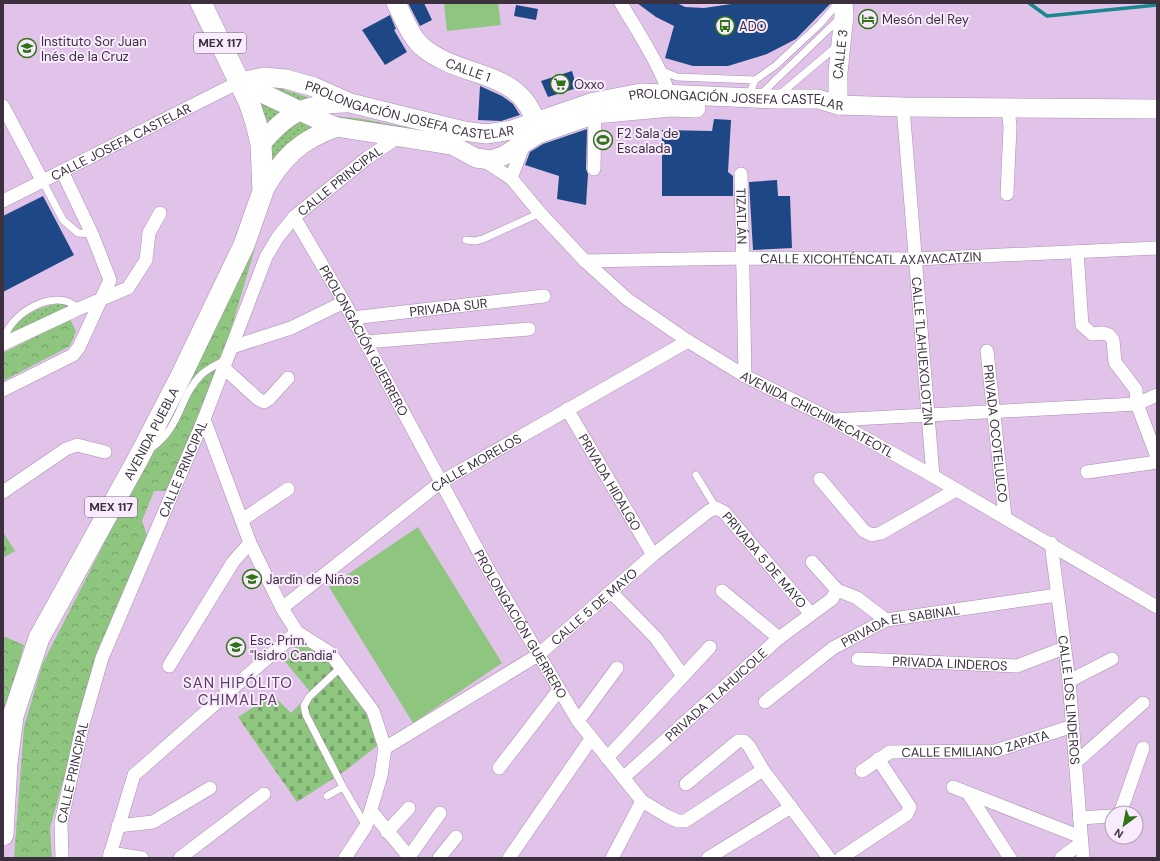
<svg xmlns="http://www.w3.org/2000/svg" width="1160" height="861" font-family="'DM Sans',sans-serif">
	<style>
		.grass { fill: #8ec57f }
		.cemetery { fill: url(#cemetery-stones) }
		.park { fill: url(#park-crowns) }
		.garden { fill: url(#garden-dots) }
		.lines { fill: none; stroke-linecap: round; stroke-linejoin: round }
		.stream { stroke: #198790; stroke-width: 3.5 }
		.building { fill: #1e4785 }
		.service-casing { stroke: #aa8db2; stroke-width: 8 }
		.minor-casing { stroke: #aa8db2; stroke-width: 14 }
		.secondary-casing { stroke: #aa8db2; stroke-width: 20 }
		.primary-casing { stroke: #aa8db2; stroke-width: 22 }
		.service { stroke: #fff; stroke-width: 7 }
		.minor { stroke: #fff; stroke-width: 13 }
		.secondary { stroke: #fff; stroke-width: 19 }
		.primary { stroke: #fff; stroke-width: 21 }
		.labels { text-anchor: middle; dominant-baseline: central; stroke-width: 4; stroke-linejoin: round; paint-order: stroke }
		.shield { fill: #f9eafe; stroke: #756878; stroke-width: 1 }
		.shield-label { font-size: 12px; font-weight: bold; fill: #3c303f }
		.poi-label { font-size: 13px; fill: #3c303f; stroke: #f9eafe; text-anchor: start }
		.street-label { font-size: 13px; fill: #3c303f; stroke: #f9eafe }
		.quarter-label { font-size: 15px; letter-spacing: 1px; fill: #583f5f; stroke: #f9eafe }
	</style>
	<defs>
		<pattern id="cemetery-stones" width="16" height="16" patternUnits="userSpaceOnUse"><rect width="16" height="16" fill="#8ec57f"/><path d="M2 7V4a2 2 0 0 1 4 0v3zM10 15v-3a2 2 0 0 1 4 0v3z" fill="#75a069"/></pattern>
		<pattern id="park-crowns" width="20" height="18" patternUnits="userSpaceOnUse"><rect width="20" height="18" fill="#8ec57f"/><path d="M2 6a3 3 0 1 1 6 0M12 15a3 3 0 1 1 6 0" fill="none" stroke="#75a069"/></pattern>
		<pattern id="garden-dots" width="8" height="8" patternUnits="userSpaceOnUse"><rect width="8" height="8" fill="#8ec57f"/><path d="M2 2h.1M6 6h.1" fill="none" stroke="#75a069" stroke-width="1.8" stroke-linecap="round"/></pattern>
	</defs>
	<rect width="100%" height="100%" fill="#e1c3ea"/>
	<path class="grass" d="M444 3H498L501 25 447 31Z
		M418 527 502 663 413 723 329 587Z"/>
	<path class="cemetery" d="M3 532 15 551 3 558Z
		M299 644 322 652 363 707 382 742 345 771 297 802 238 717 273 695 291 713 311 693 282 658Z"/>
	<path class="park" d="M256 245 224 353 167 491H154L142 521 148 538 97 658 50 828 52 858H14L24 727 42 665Z
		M70 319 76 331 70 346 3 381V353Z
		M3 636 24 645 3 724Z"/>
	<path class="garden" d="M261 82 313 99 300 105Z
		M259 100 285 112 268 130Z
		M317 114 363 119 486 143 463 141Z
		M298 118 314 127C297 135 285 149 272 164L270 146Z
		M65 303 73 309 10 339V330C24 313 43 305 65 303Z"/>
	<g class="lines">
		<path class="stream" d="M1029 3 1047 16 1157 5"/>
	</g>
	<path class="building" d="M408 3H424L432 20 420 26Z
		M637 3H677L685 7 704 8 738 3H831L796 39 767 54 728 66H693L665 58 674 26 656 17Z
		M516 5 538 9 536 20 514 16Z
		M390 15 396 29 394 30 407 52 385 65 362 30Z
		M572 71 577 88 548 97 541 81Z
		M480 86 502 96 513 104 520 115 501 121 478 120Z
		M714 119 731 120 728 172 733 176V196H662V130L712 131Z
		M587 129 586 169 588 174 586 205 557 199 559 176 525 165 530 152 543 144Z
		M777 180 778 196H790L792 248 753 250 749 182Z
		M43 196 74 255 3 292V216Z"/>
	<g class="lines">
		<defs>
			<path id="service" d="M660 70 677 77 755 80 775 66 820 24 838 3
				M760 95 839 19
				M779 95 837 46
				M748 98 755 80
				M42 180 63 220 78 233 92 234
				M466 240 475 241 483 239 540 213
				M4 344C3 316 58 284 78 309
				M150 449C182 427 178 398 201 375 207 369 218 364 225 360
				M696 475 716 508
				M341 667 309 697 304 706 306 715 343 787 366 826
				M327 796 343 787"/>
			<g id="minor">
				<path d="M621 3C635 28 667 75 670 101"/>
				<path d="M3 106 42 180"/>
				<path id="s1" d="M903 107 933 476"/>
				<path id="s2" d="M483 160 511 178 540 213 585 261 627 299 688 341 745 376 833 420 933 476 1157 607"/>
				<path d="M594 169 595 114"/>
				<path id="s3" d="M741 174 745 376"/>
				<path d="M511 178 525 142"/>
				<path d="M1007 194 1010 127 1008 108"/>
				<path id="s4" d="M3 201 239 82"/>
				<path id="s5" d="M294 217 344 302 488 569 578 721 642 801 667 816 678 821H685L763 770"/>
				<path d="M1077 252 1082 325 1092 334 1103 333 1109 335 1113 340 1115 362 1136 390 1137 404 1157 457"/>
				<path id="s6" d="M585 261 741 258 916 259 1157 248"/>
				<path id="s7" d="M352 318 544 296"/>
				<path d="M365 342 529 329"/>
				<path d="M3 344 78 309 128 288 146 260 149 233 160 213"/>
				<path d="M232 347 291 328 344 302"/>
				<path id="s8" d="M987 351 1005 517"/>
				<path d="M224 368 258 399 264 402 269 399 288 378"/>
				<path d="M3 390 73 355 79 347 110 280 92 234 62 171"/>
				<path id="s9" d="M567 409 653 555"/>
				<path d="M204 419 250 543 282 608 297 632 330 653 373 711 385 748 381 776 366 826 345 858"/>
				<path d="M833 420 1137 404 1157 395"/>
				<path d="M1087 472 1157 462"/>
				<path d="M820 479 864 531 872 535 881 533 956 490"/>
				<path d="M3 492 66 449 77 445 105 452"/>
				<path d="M242 520 288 489"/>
				<path id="s10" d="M1051 543 1069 681 1083 858"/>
				<path d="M837 590 857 598 886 620"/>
				<path d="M722 591 779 638"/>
				<path d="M611 592 656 638 683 676"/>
				<path id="s11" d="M282 608 441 482 688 341"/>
				<path id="s12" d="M858 659 1017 666 1064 648"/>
				<path d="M169 666 233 562 250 543"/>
				<path d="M1069 681 1112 659"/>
				<path id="s13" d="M765 702 833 648 886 620 1057 595"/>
				<path d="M578 721 617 668"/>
				<path id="s14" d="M385 748 538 655 653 555 709 511 716 508 724 512 811 614"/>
				<path d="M607 758 710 647"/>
				<path d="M1075 763 1143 703"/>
				<path d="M499 768 559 690"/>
				<path id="s15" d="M862 771 890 752 995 751 1073 726"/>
				<path id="s16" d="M623 778 779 638 832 599 837 590 812 562"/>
				<path d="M686 784 738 741H744L749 746 763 770 829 858"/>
				<path d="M953 787 1081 837"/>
				<path d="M968 793 1010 858"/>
				<path d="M371 811 410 858"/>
				<path d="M1119 813 1122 808 1143 748"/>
				<path d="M1079 818 1112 816"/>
				<path d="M118 826 153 822 210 788"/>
				<path d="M387 832 409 808"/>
				<path d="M110 853 142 858"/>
				<path d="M409 857 440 813"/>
				<path id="s17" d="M62 858 61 823 83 724 102 658 204 419 266 257 278 237 294 217 367 158 400 136"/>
				<path d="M109 858 134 775 297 632"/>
				<path d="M180 858 264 794"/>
				<path d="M439 858 456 837"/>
				<path d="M509 858 591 739"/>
				<path d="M612 858 642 801"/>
				<path d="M708 858 791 807"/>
				<path d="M841 858 907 814 910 807 878 759"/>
				<path d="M1061 858 1081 843"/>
			</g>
			<g id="secondary">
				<path id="s18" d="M396 3C404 18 411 39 425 49 466 81 527 68 538 133"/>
				<path id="s19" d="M239 82 264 77 286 79 314 87 350 103 464 131 486 134 512 130 594 102 641 93 774 99H818L838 105 903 107 1157 109"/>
				<path d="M239 82 319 120 337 127 452 145 476 158 491 160 503 156 538 134 595 114 671 107 696 108"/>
				<path id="s20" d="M838 105V72L844 15 843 3"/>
				<path d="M261 144C287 113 304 104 345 103"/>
				<path d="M263 191C283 157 300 140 337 127"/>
			</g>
			<g id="primary">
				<path id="s21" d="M3 835 7 763 13 716 39 638 139 457 181 376 244 245 263 191 261 144 256 123 249 102 201 3"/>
			</g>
		</defs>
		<use href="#service" class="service-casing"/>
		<use href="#minor" class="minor-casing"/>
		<use href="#secondary" class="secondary-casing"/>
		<use href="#primary" class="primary-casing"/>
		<use href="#service" class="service"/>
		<use href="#minor" class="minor"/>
		<use href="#secondary" class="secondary"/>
		<use href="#primary" class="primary"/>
	</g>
	<defs>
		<symbol id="hotel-ring" viewBox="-11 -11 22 22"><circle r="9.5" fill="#f9eafe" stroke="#2f7414" stroke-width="1.5"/><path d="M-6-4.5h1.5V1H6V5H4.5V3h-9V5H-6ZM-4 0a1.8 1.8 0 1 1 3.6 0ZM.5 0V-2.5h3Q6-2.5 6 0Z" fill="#2f7414"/></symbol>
		<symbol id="bus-ring" viewBox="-11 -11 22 22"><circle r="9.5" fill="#f9eafe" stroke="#2f7414" stroke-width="1.5"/><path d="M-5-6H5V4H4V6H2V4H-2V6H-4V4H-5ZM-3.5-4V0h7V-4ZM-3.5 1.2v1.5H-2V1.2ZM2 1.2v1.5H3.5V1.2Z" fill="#2f7414"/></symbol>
		<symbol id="university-ring" viewBox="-11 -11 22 22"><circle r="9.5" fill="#f9eafe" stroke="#2f7414" stroke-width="1.5"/><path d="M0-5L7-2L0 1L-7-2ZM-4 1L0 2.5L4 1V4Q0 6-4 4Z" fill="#2f7414"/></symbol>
		<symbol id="supermarket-ring" viewBox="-11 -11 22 22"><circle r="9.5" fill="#f9eafe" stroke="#2f7414" stroke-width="1.5"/><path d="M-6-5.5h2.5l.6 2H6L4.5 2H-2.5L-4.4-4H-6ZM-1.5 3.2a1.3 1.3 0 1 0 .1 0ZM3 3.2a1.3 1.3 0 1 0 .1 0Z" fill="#2f7414"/></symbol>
		<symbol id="stadium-ring" viewBox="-11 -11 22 22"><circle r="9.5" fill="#f9eafe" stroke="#2f7414" stroke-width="1.5"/><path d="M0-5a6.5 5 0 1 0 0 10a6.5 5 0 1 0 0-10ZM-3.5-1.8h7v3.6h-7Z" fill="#2f7414"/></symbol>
		<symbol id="school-ring" viewBox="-11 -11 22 22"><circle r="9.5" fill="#f9eafe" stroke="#2f7414" stroke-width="1.5"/><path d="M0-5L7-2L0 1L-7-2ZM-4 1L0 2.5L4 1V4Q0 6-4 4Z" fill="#2f7414"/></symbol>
	</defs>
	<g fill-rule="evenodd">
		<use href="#hotel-ring" x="857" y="8" width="22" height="22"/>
		<use href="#bus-ring" x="714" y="15" width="22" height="22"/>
		<use href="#university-ring" x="16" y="37" width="22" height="22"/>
		<use href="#supermarket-ring" x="549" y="73" width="22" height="22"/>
		<use href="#stadium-ring" x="592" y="129" width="22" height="22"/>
		<use href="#school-ring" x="241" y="568" width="22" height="22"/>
		<use href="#school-ring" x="225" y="636" width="22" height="22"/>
	</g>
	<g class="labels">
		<g class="shield">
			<rect x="194" y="33" width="52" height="20" rx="3"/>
			<rect x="85" y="497" width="52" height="20" rx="3"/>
		</g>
		<g class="shield-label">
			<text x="220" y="43">MEX 117</text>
			<text x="111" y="507">MEX 117</text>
		</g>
		<g class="poi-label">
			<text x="882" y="19">Mesón del Rey</text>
			<text x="739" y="26">ADO</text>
			<text x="41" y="41">Instituto Sor Juan<tspan x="41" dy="15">Inés de la Cruz</tspan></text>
			<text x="574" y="84">Oxxo</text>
			<text x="617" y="133">F2 Sala de<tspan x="617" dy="15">Escalada</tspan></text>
			<text x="266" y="579">Jardín de Niños</text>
			<text x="250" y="640">Esc. Prim.<tspan x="250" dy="15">"Isidro Candia"</tspan></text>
		</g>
		<g class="street-label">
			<text stroke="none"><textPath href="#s20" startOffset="51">CALLE 3</textPath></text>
			<text stroke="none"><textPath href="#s18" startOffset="103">CALLE 1</textPath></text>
			<text stroke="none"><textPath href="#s19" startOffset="512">PROLONGACIÓN JOSEFA CASTELAR</textPath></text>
			<text stroke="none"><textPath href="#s19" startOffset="176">PROLONGACIÓN JOSEFA CASTELAR</textPath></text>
			<text stroke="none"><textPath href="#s4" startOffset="132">CALLE JOSEFA CASTELAR</textPath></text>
			<text stroke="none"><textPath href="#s17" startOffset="746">CALLE PRINCIPAL</textPath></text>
			<text stroke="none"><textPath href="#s3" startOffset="42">TIZATLÁN</textPath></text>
			<text stroke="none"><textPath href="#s6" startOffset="286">CALLE XICOHTÉNCATL AXAYACATZIN</textPath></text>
			<text stroke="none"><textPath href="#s7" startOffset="97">PRIVADA SUR</textPath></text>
			<text stroke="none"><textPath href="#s5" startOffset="142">PROLONGACIÓN GUERRERO</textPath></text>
			<text stroke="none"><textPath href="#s1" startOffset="245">CALLE TLAHUEXOLOTZIN</textPath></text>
			<text stroke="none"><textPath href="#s2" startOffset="424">AVENIDA CHICHIMECATEOTL</textPath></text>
			<text stroke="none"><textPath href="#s21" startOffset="435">AVENIDA PUEBLA</textPath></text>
			<text stroke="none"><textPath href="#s8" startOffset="83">PRIVADA OCOTELULCO</textPath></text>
			<text stroke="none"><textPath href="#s11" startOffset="243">CALLE MORELOS</textPath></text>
			<text stroke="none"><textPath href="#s17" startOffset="411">CALLE PRINCIPAL</textPath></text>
			<text stroke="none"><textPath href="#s9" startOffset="85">PRIVADA HIDALGO</textPath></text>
			<text stroke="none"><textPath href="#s14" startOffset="482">PRIVADA 5 DE MAYO</textPath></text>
			<text stroke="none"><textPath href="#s14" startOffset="253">CALLE 5 DE MAYO</textPath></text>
			<text stroke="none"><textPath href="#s5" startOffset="466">PROLONGACIÓN GUERRERO</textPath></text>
			<text stroke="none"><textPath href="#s13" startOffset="159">PRIVADA EL SABINAL</textPath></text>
			<text stroke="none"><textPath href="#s12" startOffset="92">PRIVADA LINDEROS</textPath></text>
			<text stroke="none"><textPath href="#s16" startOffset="125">PRIVADA TLAHUICOLE</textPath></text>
			<text stroke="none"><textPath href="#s10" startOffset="158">CALLE LOS LINDEROS</textPath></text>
			<text stroke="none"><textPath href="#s15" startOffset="120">CALLE EMILIANO ZAPATA</textPath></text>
			<text stroke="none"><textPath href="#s17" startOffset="87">CALLE PRINCIPAL</textPath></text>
		</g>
		<g class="quarter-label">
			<text x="238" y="683">SAN HIPÓLITO<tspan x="238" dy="17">CHIMALPA</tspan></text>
		</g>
	</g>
	<rect width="1160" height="861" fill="none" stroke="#3c303f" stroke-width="8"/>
	<g transform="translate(1124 825) rotate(212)"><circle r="19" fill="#f9eafe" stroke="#ada0b2"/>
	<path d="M0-3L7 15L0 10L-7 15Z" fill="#2f7414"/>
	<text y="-6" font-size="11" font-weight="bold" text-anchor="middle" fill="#3c303f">N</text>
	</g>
</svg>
